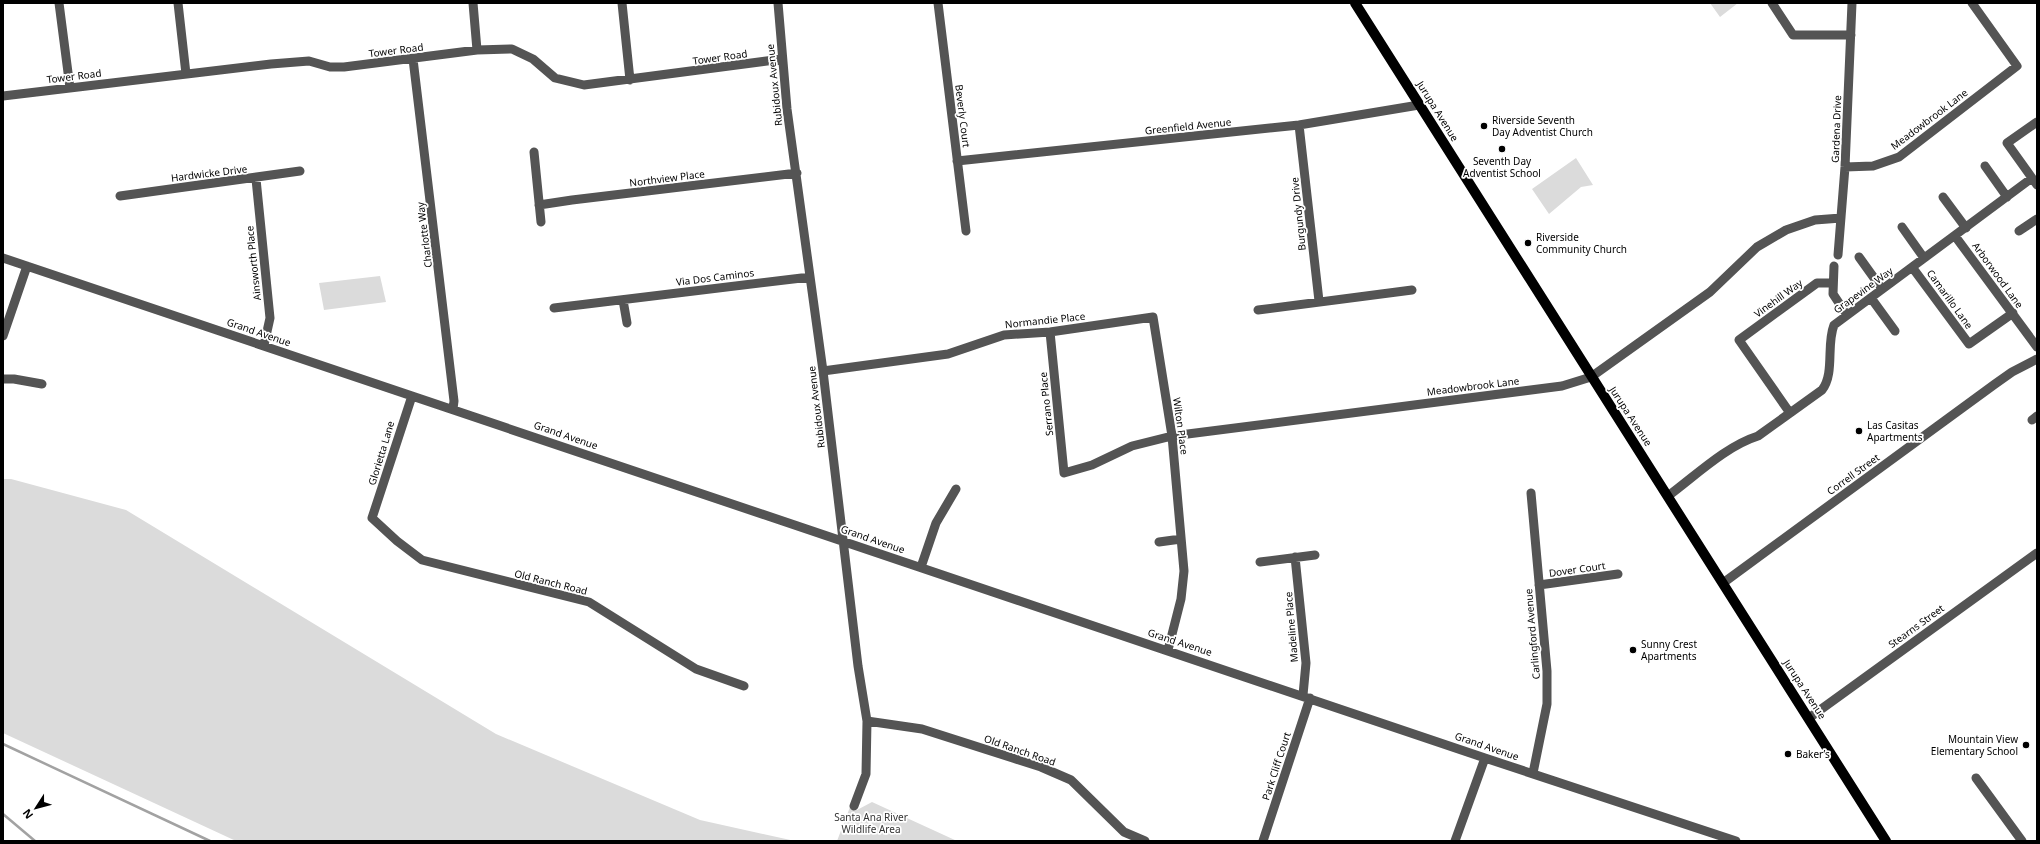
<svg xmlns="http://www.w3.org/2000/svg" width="2040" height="844" font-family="'Noto Sans',sans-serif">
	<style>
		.green { fill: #dbdbdb }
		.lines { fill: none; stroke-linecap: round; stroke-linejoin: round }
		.stream { stroke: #a2a2a2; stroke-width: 2.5 }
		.minor { stroke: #545454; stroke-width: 9 }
		.major { stroke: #000; stroke-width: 10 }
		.poi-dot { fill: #000; stroke: #fff; stroke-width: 1.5 }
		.labels { text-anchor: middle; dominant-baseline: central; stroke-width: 3.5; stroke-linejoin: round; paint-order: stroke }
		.street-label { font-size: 10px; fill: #000; stroke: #fff }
		.poi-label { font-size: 10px; fill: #000; stroke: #fff; text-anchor: start }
		.park-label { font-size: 10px; fill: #323232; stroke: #fff }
	</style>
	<rect width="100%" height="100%" fill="#fff"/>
	<path class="green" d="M1710 3H1738L1720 17Z
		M1576 158 1593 185 1581 187 1549 214 1532 189Z
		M380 276 386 302 324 310 319 283Z
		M3 479H11L126 510 496 734 700 820 795 841H236L3 733Z
		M872 802 957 841H837L850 807 857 810Z"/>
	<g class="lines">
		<path class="stream" d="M3 744 210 841
			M3 814 35 841"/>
		<path class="minor" d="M59 3 70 88
			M178 3 186 74
			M473 3 477 50
			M622 3 630 80
			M778 3 787 109 823 371 858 666 867 721 866 774 854 806
			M938 3 966 231
			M1772 3 1793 35H1851
			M413 59 454 401 453 409
			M3 96 271 64 309 61 330 67H344L477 50 512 49 533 59 555 78 584 85 782 59
			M2037 122 2007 143 2037 185
			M1299 125 1319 301
			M534 152 541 222
			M957 161 1299 125 1419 105
			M1985 166 2007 197
			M1845 167 1873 166 1899 157 2017 66 1972 3
			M256 179 270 318 264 345
			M120 196 300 171
			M1943 197 1966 228
			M539 205 572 200 797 173
			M1902 227 1924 258
			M2019 231 2037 219
			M1955 236 2037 347
			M1838 255 1845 167 1852 3
			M1859 257 1882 289
			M3 258 1485 758 1736 841
			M1834 266 1833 294 1847 315
			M1912 267 1969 344 2013 313
			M1871 298 1895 331
			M623 300 627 323
			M554 308 810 277
			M1258 310 1412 290
			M1050 332 1064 473 1092 465 1132 446 1172 436 1562 386 1591 377 1710 292 1757 247 1786 230 1815 220 1841 218
			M3 336 27 266
			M823 371 948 354 1004 335 1050 332 1153 317 1172 436 1184 571 1181 599 1168 650
			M3 379H14L42 384
			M412 396 372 518 397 541 422 560 589 602 696 669 744 686
			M1790 413 1739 340 1817 283H1833
			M2032 420 2037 416
			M1531 493 1547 671V704L1533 773
			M1668 496C1695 476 1726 446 1758 436L1822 390C1835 373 1826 345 1834 325L2032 178
			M1159 542 1181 539
			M1295 557 1306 663 1303 695
			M1260 562 1315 555
			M921 567 936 523 956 489
			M1723 583 1995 384 2012 372 2037 359
			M1539 585 1618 574
			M1809 718 2037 553
			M867 721 922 729 1041 767 1071 780 1124 832 1145 841
			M1976 778 2022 841
			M1263 841 1310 698
			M1455 841 1485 758"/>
		<path class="major" d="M1355 3 1886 841"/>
	</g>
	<g class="poi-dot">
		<circle cx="1484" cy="126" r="4"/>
		<circle cx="1502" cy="149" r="4"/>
		<circle cx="1528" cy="243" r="4"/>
		<circle cx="1859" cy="431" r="4"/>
		<circle cx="1633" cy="650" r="4"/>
		<circle cx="2026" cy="745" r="4"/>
		<circle cx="1788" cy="754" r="4"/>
	</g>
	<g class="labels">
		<g class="street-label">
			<text transform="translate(396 50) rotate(-7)">Tower Road</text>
			<text transform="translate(720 57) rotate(-8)">Tower Road</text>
			<text transform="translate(74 76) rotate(-7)">Tower Road</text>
			<text transform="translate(774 85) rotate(-96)">Rubidoux Avenue</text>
			<text transform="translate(1438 111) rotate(58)">Jurupa Avenue</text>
			<text transform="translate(963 116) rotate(83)">Beverly Court</text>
			<text transform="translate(1929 119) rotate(-37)">Meadowbrook Lane</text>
			<text transform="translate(1188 126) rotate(-6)">Greenfield Avenue</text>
			<text transform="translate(1836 129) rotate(-88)">Gardena Drive</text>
			<text transform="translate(209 173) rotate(-7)">Hardwicke Drive</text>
			<text transform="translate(667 178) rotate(-7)">Northview Place</text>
			<text transform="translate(1298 214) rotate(-96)">Burgundy Drive</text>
			<text transform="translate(424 235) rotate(-97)">Charlotte Way</text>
			<text transform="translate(253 263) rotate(-96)">Ainsworth Place</text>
			<text transform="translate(1998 275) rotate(54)">Arborwood Lane</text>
			<text transform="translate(715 277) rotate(-7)">Via Dos Caminos</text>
			<text transform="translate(1863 290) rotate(-36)">Grapevine Way</text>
			<text transform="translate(1778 298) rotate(-36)">Vinehill Way</text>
			<text transform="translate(1950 299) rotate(54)">Camarillo Lane</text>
			<text transform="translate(1045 320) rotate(-6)">Normandie Place</text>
			<text transform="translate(259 332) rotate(19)">Grand Avenue</text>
			<text transform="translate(1473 386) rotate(-7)">Meadowbrook Lane</text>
			<text transform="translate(1046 404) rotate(-96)">Serrano Place</text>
			<text transform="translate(816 407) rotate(-97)">Rubidoux Avenue</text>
			<text transform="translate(1631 416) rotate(57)">Jurupa Avenue</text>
			<text transform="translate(1181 426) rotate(82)">Wilton Place</text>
			<text transform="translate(566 435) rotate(19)">Grand Avenue</text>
			<text transform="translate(381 453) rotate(-73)">Glorietta Lane</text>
			<text transform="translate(1853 474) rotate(-36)">Correll Street</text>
			<text transform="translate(873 539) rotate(19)">Grand Avenue</text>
			<text transform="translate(1577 569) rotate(-8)">Dover Court</text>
			<text transform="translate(551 582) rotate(14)">Old Ranch Road</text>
			<text transform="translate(1916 626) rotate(-36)">Stearns Street</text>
			<text transform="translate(1291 627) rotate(-95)">Madeline Place</text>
			<text transform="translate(1532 634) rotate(-95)">Carlingford Avenue</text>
			<text transform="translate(1180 642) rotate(18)">Grand Avenue</text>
			<text transform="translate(1805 689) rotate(57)">Jurupa Avenue</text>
			<text transform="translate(1487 746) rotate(19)">Grand Avenue</text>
			<text transform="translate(1020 750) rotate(19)">Old Ranch Road</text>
			<text transform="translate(1276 766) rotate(-72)">Park Cliff Court</text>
		</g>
		<g class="poi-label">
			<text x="1492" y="120">Riverside Seventh<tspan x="1492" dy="12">Day Adventist Church</tspan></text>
			<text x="1502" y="161" text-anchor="middle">Seventh Day<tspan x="1502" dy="12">Adventist School</tspan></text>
			<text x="1536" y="237">Riverside<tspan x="1536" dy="12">Community Church</tspan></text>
			<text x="1867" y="425">Las Casitas<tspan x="1867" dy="12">Apartments</tspan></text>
			<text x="1641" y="644">Sunny Crest<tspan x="1641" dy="12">Apartments</tspan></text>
			<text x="2018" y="739" text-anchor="end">Mountain View<tspan x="2018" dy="12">Elementary School</tspan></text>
			<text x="1796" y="754">Baker’s</text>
		</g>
		<g class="park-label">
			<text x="871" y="817">Santa Ana River<tspan x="871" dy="12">Wildlife Area</tspan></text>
		</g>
	</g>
	<rect width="2040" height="844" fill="none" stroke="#000000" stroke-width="8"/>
	<g transform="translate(36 808) rotate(234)" stroke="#ffffff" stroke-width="3" paint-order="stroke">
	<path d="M0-3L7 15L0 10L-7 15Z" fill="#000000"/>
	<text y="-6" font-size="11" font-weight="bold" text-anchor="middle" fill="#000000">N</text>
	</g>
</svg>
